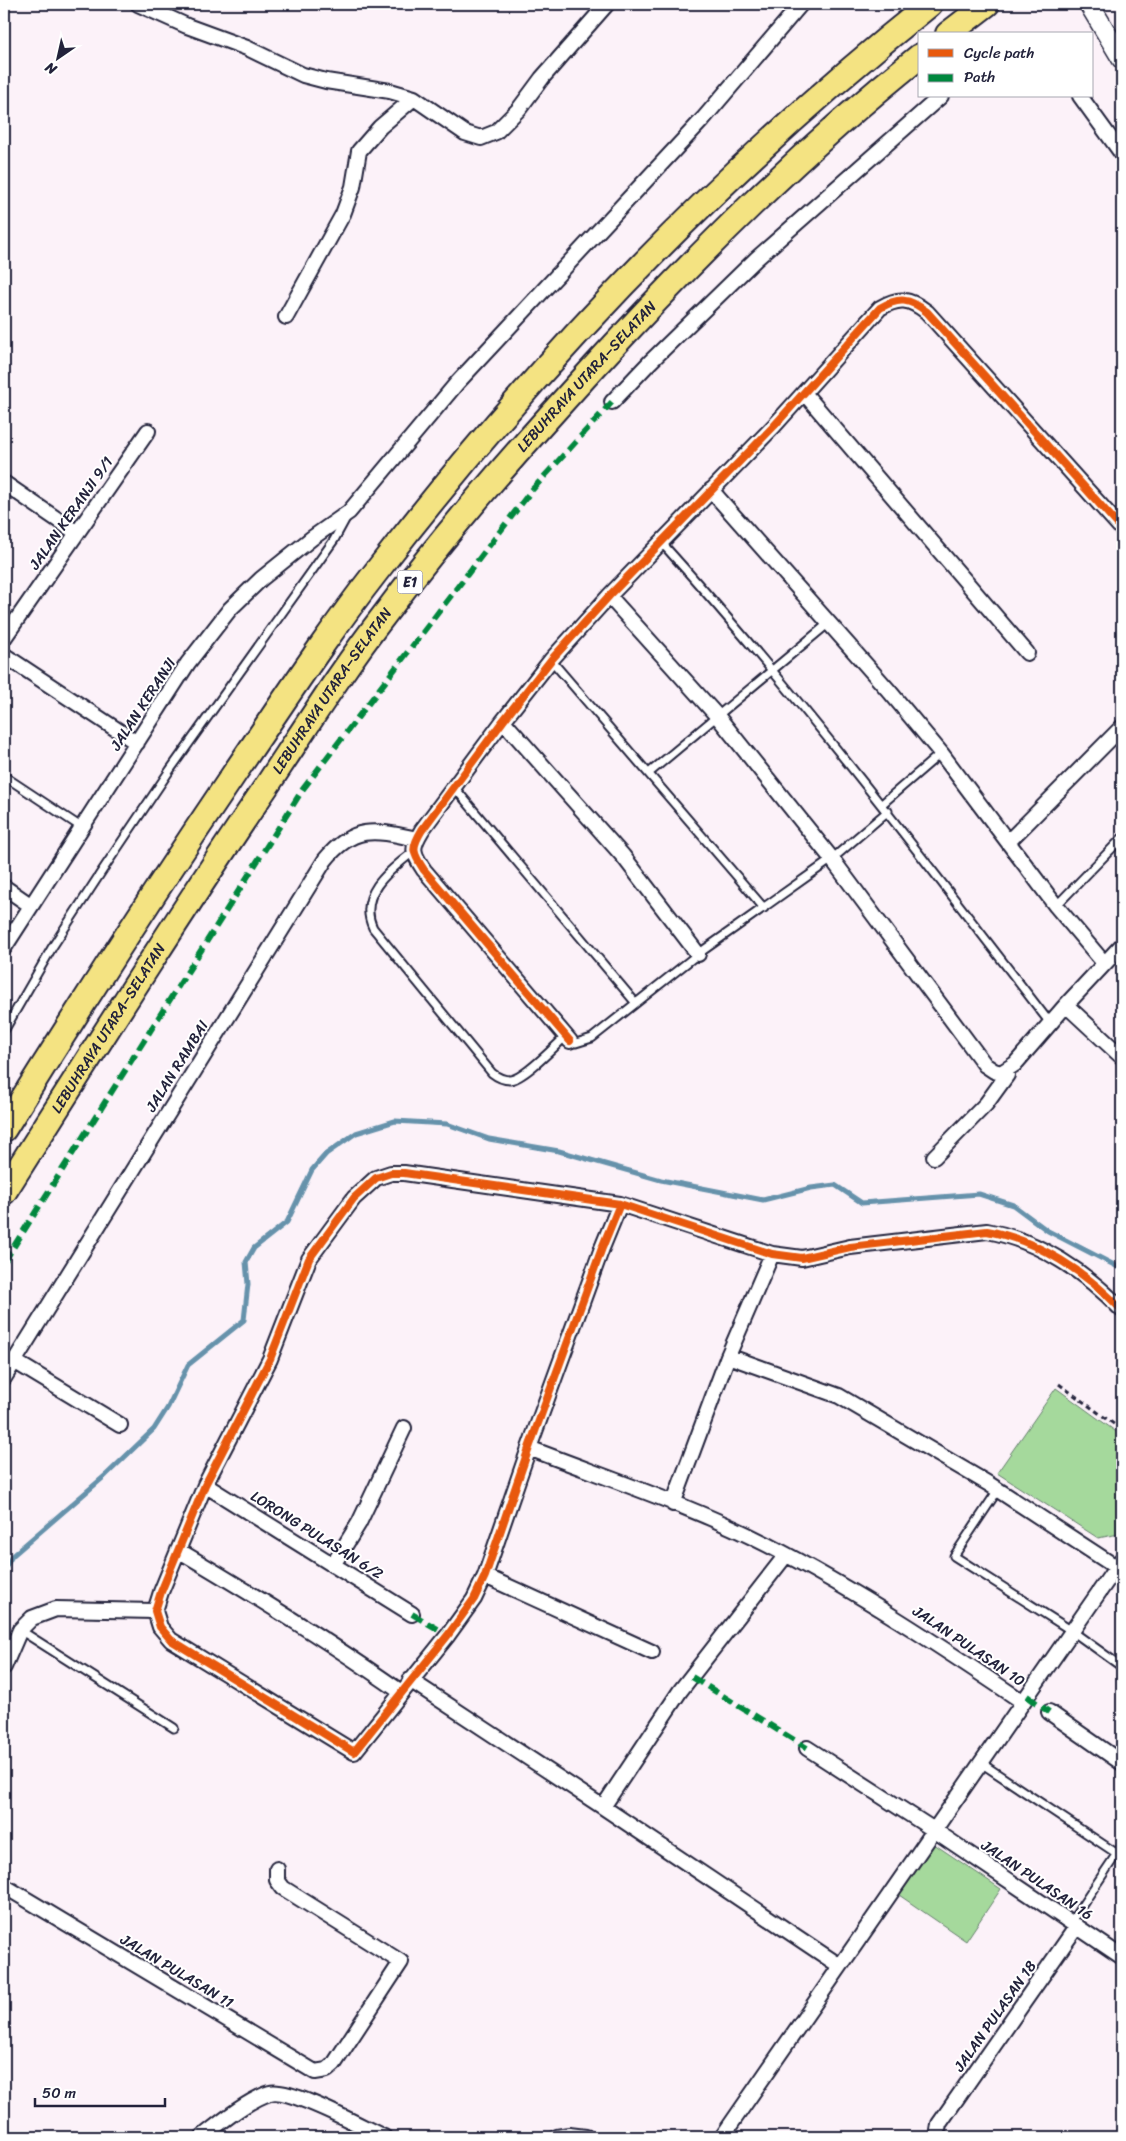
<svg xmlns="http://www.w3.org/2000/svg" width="1126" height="2141" font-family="Sriracha,sans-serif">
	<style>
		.green { fill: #a5d99c; stroke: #647e6c }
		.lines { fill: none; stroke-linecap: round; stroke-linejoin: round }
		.stream { stroke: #6692ab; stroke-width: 5 }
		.service-casing { stroke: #22223b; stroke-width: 11 }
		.minor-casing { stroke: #22223b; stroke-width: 18 }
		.secondary-casing { stroke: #22223b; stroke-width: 22 }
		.motorway-casing { stroke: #22223b; stroke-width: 28 }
		.path { stroke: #22223b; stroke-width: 3; stroke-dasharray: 5 4; stroke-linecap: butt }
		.service { stroke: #fff; stroke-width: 7 }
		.minor { stroke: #fff; stroke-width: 14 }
		.secondary { stroke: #fff; stroke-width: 19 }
		.motorway { stroke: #f4e382; stroke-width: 24 }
		.quiet { stroke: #00873e; stroke-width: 6; stroke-dasharray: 12 6; stroke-linecap: butt }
		.cycleway-casing { stroke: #fff; stroke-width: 11 }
		.cycleway { stroke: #e8590c; stroke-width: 8 }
		.labels { text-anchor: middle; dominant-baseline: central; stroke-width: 4; stroke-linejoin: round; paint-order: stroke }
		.shield { fill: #fff; stroke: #646476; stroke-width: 1 }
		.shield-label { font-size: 14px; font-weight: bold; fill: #22223b }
		.street-label { font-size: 15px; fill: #22223b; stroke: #fff }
	</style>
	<rect width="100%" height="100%" fill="#fcf2f9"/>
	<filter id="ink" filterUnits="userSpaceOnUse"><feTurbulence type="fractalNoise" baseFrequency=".02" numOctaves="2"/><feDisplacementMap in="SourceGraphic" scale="10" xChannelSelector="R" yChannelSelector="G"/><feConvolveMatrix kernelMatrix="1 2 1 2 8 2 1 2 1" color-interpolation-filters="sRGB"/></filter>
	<g filter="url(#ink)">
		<path class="green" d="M1056 1388 1122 1436V1530L1119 1534 1098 1538 997 1473Z
			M934 1844 1001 1889 966 1941 899 1895Z"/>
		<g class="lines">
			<path class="stream" d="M4 1570 12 1556 106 1475 154 1429 168 1407 188 1365 244 1320 248 1284 246 1262 254 1248 287 1222 312 1170 326 1154 356 1133 395 1121 447 1124 489 1139 559 1151 661 1180 763 1200 811 1188 835 1185 862 1203 979 1194 1013 1205 1048 1231 1122 1269"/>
			<defs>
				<path id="service" d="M661 542C799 695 924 859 1050 1023
					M551 660 764 908
					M649 773 830 622
					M4 776 81 827
					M454 787 635 1002
					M882 804 941 753
					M413 852C390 870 357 894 373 928L492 1073C497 1077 502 1080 510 1080 524 1079 554 1047 566 1036
					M1056 906 1122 838
					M4 1031 53 946 102 871 170 770 334 540 346 518
					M570 1041 576 1043 592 1038 698 954 832 859 888 811
					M998 1490 954 1556 1072 1631 1122 1667
					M20 1630 174 1728
					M981 1763 1122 1857
					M1071 1922 1122 1846"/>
				<path id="minor" d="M138 4 187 26 247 48 303 75 326 81 390 91 414 98 465 133 481 138 496 132 519 109 542 78 607 4
					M1080 96 1122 154
					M286 317 343 214 353 187 359 151 380 127 414 98
					M805 394 1027 653
					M612 402 650 362 756 259 941 96
					M4 483 77 533
					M711 490 890 692 941 753 1056 906 1104 963
					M609 596 718 717 832 859 985 1065 994 1071 1001 1073 1015 1064 1066 1005 1122 945
					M4 638 148 431
					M4 655 137 743
					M503 721 623 856 698 954
					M1008 842 1122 727
					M4 887 30 905
					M4 948 188 663 230 609 261 579 312 538 349 512 457 383 703 119 801 4
					M1066 1005 1122 1057
					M570 1041 424 870C412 852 411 848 422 830L503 721 551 660 609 596 774 426 880 308C899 297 909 298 927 312L1122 529
					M934 1157 986 1104 1007 1075 1001 1073
					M620 1204 602 1248 529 1448 485 1576 474 1599 448 1635 354 1752 171 1640 160 1627 155 1611 161 1592 205 1485 270 1359 309 1259 354 1198 376 1178 391 1173H404L620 1204 772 1254 802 1258 850 1247 987 1231C1038 1240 1087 1273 1122 1310
					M728 1356 839 1396 989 1484 1116 1567
					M14 1361 120 1425
					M4 1378 325 860C354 824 375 830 417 839
					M529 1448C609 1479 692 1506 768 1545 857 1591 940 1646 1023 1702
					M205 1485 412 1614
					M673 1504 728 1356 772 1254
					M178 1550C254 1595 329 1641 401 1692
					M333 1565 359 1523 404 1428
					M485 1576 652 1652
					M4 1667 20 1630 32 1618 56 1609 155 1611
					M410 1680 603 1807 680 1691 786 1555
					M1049 1712 1122 1763
					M807 1748 934 1830 1122 1957
					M603 1807 840 1966
					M4 1886 315 2072 327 2070 334 2064 401 1962 283 1888 277 1880V1869
					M202 2137C220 2123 248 2100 270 2093 289 2087 362 2127 384 2137
					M557 2137 569 2135 586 2137
					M722 2137 1122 1559
					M937 2137 939 2124 1077 1926"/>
				<path id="secondary" d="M1089 4 1122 59"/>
				<g id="motorway">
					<path d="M948 34 987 4"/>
					<path d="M4 1129C79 1008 156 889 236 771 282 704 326 636 376 572 538 362 723 169 930 4"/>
					<path id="s1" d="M4 1192C91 1055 177 918 268 784 306 727 343 668 385 614 450 527 522 446 595 366 696 256 802 150 920 56"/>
				</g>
			</defs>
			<use href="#service" class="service-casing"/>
			<use href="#minor" class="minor-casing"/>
			<use href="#secondary" class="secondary-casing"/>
			<use href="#motorway" class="motorway-casing"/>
			<path class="path" d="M1059 1384 1122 1430"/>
			<use href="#service" class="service"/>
			<use href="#minor" class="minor"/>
			<use href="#secondary" class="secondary"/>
			<use href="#motorway" class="motorway"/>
			<path class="quiet" d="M4 1262 303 789 531 491 612 402
				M1116 1567 1122 1571
				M412 1614 448 1635
				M692 1677 807 1748
				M1027 1696 1049 1712"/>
			<defs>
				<path id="cycleway" d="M570 1041 424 870C412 852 411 848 422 830L503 721 551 660 609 596 774 426 880 308C899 297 909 298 927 312L1122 529
					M620 1204 602 1248 529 1448 485 1576 474 1599 448 1635 354 1752 171 1640 160 1627 155 1611 161 1592 205 1485 270 1359 309 1259 354 1198 376 1178 391 1173H404L620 1204 772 1254 802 1258 850 1247 987 1231C1038 1240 1087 1273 1122 1310"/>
			</defs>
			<use href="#cycleway" class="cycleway-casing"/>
			<use href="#cycleway" class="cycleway"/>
		</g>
	</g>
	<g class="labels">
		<rect class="shield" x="397.5" y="570.5" width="25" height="23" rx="4"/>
		<g class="shield-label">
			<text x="410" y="582">E1</text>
		</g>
		<g class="street-label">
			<text stroke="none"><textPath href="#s1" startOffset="1004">LEBUHRAYA UTARA–SELATAN</textPath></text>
			<text transform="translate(71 513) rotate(-55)">JALAN KERANJI 9/1</text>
			<text stroke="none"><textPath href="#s1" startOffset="599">LEBUHRAYA UTARA–SELATAN</textPath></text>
			<text transform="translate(143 704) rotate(-57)">JALAN KERANJI</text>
			<text stroke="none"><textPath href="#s1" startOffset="194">LEBUHRAYA UTARA–SELATAN</textPath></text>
			<text transform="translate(177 1066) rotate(-58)">JALAN RAMBAI</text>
			<text transform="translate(317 1535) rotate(32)">LORONG PULASAN 6/2</text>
			<text transform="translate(969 1646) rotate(34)">JALAN PULASAN 10</text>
			<text transform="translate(1037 1880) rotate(34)">JALAN PULASAN 16</text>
			<text transform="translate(177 1971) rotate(31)">JALAN PULASAN 11</text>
			<text transform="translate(995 2016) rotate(-55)">JALAN PULASAN 18</text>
		</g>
	</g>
	<rect width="1126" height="2141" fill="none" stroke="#fff" stroke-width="20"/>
	<rect x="10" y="10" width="1106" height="2121" fill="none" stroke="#22223b" stroke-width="2" filter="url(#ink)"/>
	<rect x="918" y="32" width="175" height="65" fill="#ffffff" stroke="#a7a7b1"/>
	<rect x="928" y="49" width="25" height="8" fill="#e8590c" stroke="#a7a7b1"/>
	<text x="964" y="58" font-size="15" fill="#22223b">Cycle path</text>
	<rect x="928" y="74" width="25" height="8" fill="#00873e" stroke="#a7a7b1"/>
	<text x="964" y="82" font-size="15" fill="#22223b">Path</text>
	<g transform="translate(58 58) rotate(214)" stroke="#ffffff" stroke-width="4" paint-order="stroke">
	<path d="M0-4L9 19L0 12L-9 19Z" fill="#22223b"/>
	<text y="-8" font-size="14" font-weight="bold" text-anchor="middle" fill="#22223b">N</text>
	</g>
	<path d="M35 2098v8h130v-8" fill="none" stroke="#22223b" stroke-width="2.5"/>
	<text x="42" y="2098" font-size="15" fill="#22223b" stroke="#ffffff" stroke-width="4" paint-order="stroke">50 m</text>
</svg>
